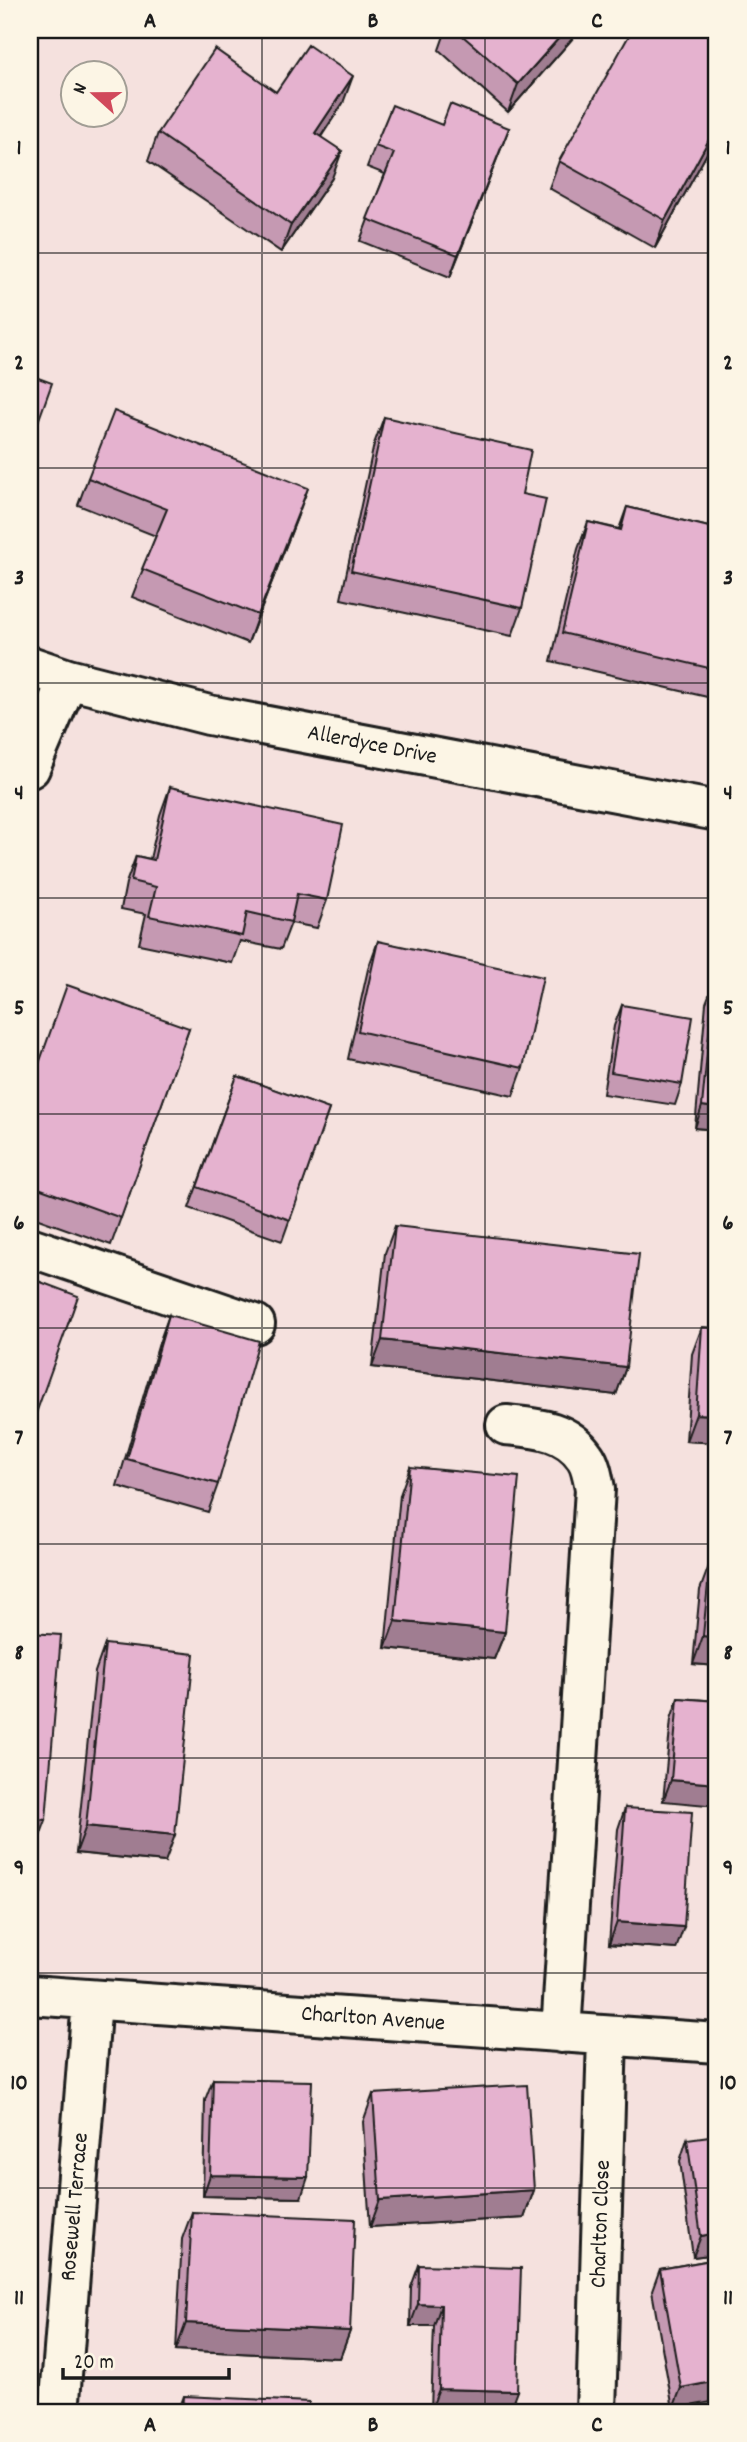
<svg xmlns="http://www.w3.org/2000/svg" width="747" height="2442" font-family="Dekko,sans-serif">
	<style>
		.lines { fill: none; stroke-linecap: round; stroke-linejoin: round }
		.minor-casing { stroke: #1c1c1c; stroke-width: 44 }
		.minor { stroke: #fcf5e5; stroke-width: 38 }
		.wall { fill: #c599b2; stroke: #1c1c1c; stroke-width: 2 }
		.shaded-wall { fill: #a07d91; stroke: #1c1c1c; stroke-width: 2 }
		.building { fill: #e5b2cf; stroke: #1c1c1c; stroke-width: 2 }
		.grid { fill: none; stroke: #1c1c1c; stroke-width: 2; stroke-opacity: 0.55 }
		.labels { text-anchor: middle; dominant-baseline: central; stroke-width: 5; stroke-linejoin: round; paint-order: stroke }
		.street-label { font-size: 23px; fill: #1c1c1c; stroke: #fcf5e5 }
		.neatline { fill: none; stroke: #1c1c1c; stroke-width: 2.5 }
		.grid-label { font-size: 23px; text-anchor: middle; font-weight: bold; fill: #1c1c1c }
	</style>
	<rect width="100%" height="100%" fill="#f5e1de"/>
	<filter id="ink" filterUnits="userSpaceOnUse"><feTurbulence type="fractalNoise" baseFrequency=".0143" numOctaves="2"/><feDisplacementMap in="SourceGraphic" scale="14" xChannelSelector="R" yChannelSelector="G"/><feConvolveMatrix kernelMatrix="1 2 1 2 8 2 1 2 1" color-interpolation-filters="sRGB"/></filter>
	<g filter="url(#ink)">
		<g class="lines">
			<defs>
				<path id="minor" d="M30 666 68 679 209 715 717 811
					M30 768 68 679
					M30 1247 255 1324
					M506 1425C535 1428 566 1429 585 1457 591 1465 593 1479 595 1489L561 2033
					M30 1995 717 2043
					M59 2412 92 2001
					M596 2412 607 2036"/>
			</defs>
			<use href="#minor" class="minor-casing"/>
			<use href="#minor" class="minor"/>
		</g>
		<path class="wall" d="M129 30H147L140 38Z
			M446 30H580L508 112 439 50Z
			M717 30V135L655 248 549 188 559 161Z
			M276 92 343 103 321 137 332 178 281 252 148 161 158 133Z
			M442 125 509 128 450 277 360 241 385 174 367 167 375 146Z
			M384 417 522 494V608L512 636 341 599 374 444Z
			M88 478 298 515 248 643 132 597 156 536 78 505Z
			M627 507 717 529V696L716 699 551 661 578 549 588 522 619 529Z
			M170 787 327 900 317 928 291 923 281 949 240 941 232 963 139 944 146 914 121 909 126 883 136 856 150 859 160 815Z
			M378 941 523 1068 513 1096 348 1059 368 969Z
			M714 982H717V1130L695 1128 706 1003Z
			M622 1005 682 1084 675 1105 603 1094 614 1026Z
			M189 1028 111 1245 30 1216V1088Z
			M237 1076 329 1109 282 1241 189 1208Z
			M395 1226 626 1367 616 1395 372 1367 385 1253Z
			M169 1315 218 1484 208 1512 117 1486 159 1343Z
			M702 1327 717 1443 686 1441 692 1354Z
			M410 1467 505 1632 494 1659 385 1648 400 1495Z
			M710 1563 717 1666 693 1664 700 1590Z
			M105 1644 165 1862 76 1853 95 1672Z
			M678 1698 717 1701 663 1801 671 1719Z
			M625 1808 676 1949 609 1944 618 1829Z
			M213 2079 301 2198 203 2196 205 2100Z
			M373 2094 534 2190 524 2218 370 2227 363 2122Z
			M687 2139 717 2254 693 2257 680 2161Z
			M192 2212 350 2331 340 2358 176 2350 182 2239Z
			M717 2259V2401L673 2409 652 2291 660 2269Z
			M419 2265 509 2412 431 2410 434 2326H410L411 2287Z
			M184 2396 309 2412H178Z"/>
		<path class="shaded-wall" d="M143 30H147L140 38Z
			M566 30H580L508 112 518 84Z
			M353 76 343 103 305 160 315 133Z
			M717 125V135L655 248 665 220Z
			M509 128 501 149 450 277 458 255Z
			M342 151 332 178 281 252 291 225Z
			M308 488 298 515 248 643 258 615Z
			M702 1106 717 1108V1130L695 1128Z
			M382 1340 626 1367 616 1395 372 1367Z
			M696 1414 717 1415V1443L686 1441Z
			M395 1621 505 1632 494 1659 385 1648Z
			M703 1636 717 1638V1666L693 1664Z
			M671 1780 717 1784V1806L663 1801Z
			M30 1818 46 1820 36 1847H30Z
			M86 1826 175 1835 165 1862 76 1853Z
			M617 1922 684 1927 676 1949 609 1944Z
			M210 2175 308 2177 301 2198 203 2196Z
			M534 2190 524 2218 370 2227 380 2200Z
			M717 2233V2254L693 2257 701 2236Z
			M418 2304 441 2305 434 2326H410Z
			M186 2323 350 2331 340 2358 176 2350Z
			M717 2381V2401L673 2409 681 2388Z
			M439 2389 517 2391 509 2412 431 2410Z"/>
		<path class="building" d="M456 30H566L518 84Z
			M632 30H717V125L665 220 559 161Z
			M308 45 353 76 315 133 342 151 291 225 158 133 215 49 276 92Z
			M450 104 509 128 458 255 367 219 394 153 375 146 392 105 442 125Z
			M30 375 52 383 30 444Z
			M114 411 308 488 258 615 142 569 167 509 88 478Z
			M384 417 531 450 522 494 546 499 522 608 351 571Z
			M627 507 717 529V670L562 633 588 522 621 530Z
			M170 787 343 825 327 900 297 894 291 922 247 912 242 936 149 916 156 887 131 881 136 856 154 860Z
			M378 941 543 977 523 1068 358 1031Z
			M714 982H717V1108L702 1106Z
			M67 985 189 1028 121 1218 30 1185V1089Z
			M622 1005 693 1017 682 1084 611 1072Z
			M237 1076 329 1109 290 1220 197 1187Z
			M395 1226 639 1254 626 1367 382 1340Z
			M30 1278 78 1296 30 1430Z
			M169 1315 259 1341 218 1484 127 1459Z
			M702 1327 717 1328V1415L696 1414Z
			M410 1467 519 1477 505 1632 395 1621Z
			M710 1563H717V1638L703 1636Z
			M30 1633 61 1635 46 1820 30 1818Z
			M105 1644 194 1654 175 1835 86 1826Z
			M678 1698 717 1701V1784L671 1780Z
			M625 1808 692 1812 684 1927 617 1922Z
			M213 2079 312 2081 308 2177 210 2175Z
			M527 2085 534 2190 380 2200 373 2094Z
			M717 2135V2233L701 2236 687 2139Z
			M192 2212 355 2219 350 2331 186 2323Z
			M717 2259V2381L681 2388 660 2269Z
			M419 2265 521 2268 517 2391 439 2389 441 2305 418 2304Z
			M184 2396 309 2402V2412H183Z"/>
	</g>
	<path class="grid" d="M262 30V2412M485 30V2412M30 253H717M30 468H717M30 683H717M30 898H717M30 1114H717M30 1328H717M30 1544H717M30 1758H717M30 1973H717M30 2188H717"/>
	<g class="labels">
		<g class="street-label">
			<text transform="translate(372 746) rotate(11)">Allerdyce Drive</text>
			<text transform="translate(373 2020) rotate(4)">Charlton Avenue</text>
			<text transform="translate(76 2207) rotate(-85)">Rosewell Terrace</text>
			<text transform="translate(602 2224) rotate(-88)">Charlton Close</text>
		</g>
	</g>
	<rect width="747" height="2442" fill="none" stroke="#fcf5e5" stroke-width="77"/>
	<g transform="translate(94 94) rotate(291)"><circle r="33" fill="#fcf5e5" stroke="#a29e95" stroke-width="2"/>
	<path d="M0-5L12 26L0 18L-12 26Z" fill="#d1495b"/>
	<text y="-10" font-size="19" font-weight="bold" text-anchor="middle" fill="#1c1c1c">N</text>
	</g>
	<path d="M63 2368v10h166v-10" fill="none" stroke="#1c1c1c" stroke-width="3.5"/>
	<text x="74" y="2368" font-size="21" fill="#1c1c1c" stroke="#fcf5e5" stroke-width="5" paint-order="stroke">20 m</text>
	<rect x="38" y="38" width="670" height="2366" class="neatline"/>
	<g class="grid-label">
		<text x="150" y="27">A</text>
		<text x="373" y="27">B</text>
		<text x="597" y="27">C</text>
		<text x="19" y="154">1</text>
		<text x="728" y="154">1</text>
		<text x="19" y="369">2</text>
		<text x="728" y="369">2</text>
		<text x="19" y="584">3</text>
		<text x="728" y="584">3</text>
		<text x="19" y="799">4</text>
		<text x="728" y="799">4</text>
		<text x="19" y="1014">5</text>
		<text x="728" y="1014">5</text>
		<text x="19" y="1229">6</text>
		<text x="728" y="1229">6</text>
		<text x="19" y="1444">7</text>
		<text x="728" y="1444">7</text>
		<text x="19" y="1659">8</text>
		<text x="728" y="1659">8</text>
		<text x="19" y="1874">9</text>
		<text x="728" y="1874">9</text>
		<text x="19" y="2089">10</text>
		<text x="728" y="2089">10</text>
		<text x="19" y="2304">11</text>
		<text x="728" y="2304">11</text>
		<text x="150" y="2431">A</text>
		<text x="373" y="2431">B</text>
		<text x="597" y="2431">C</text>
	</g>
</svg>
